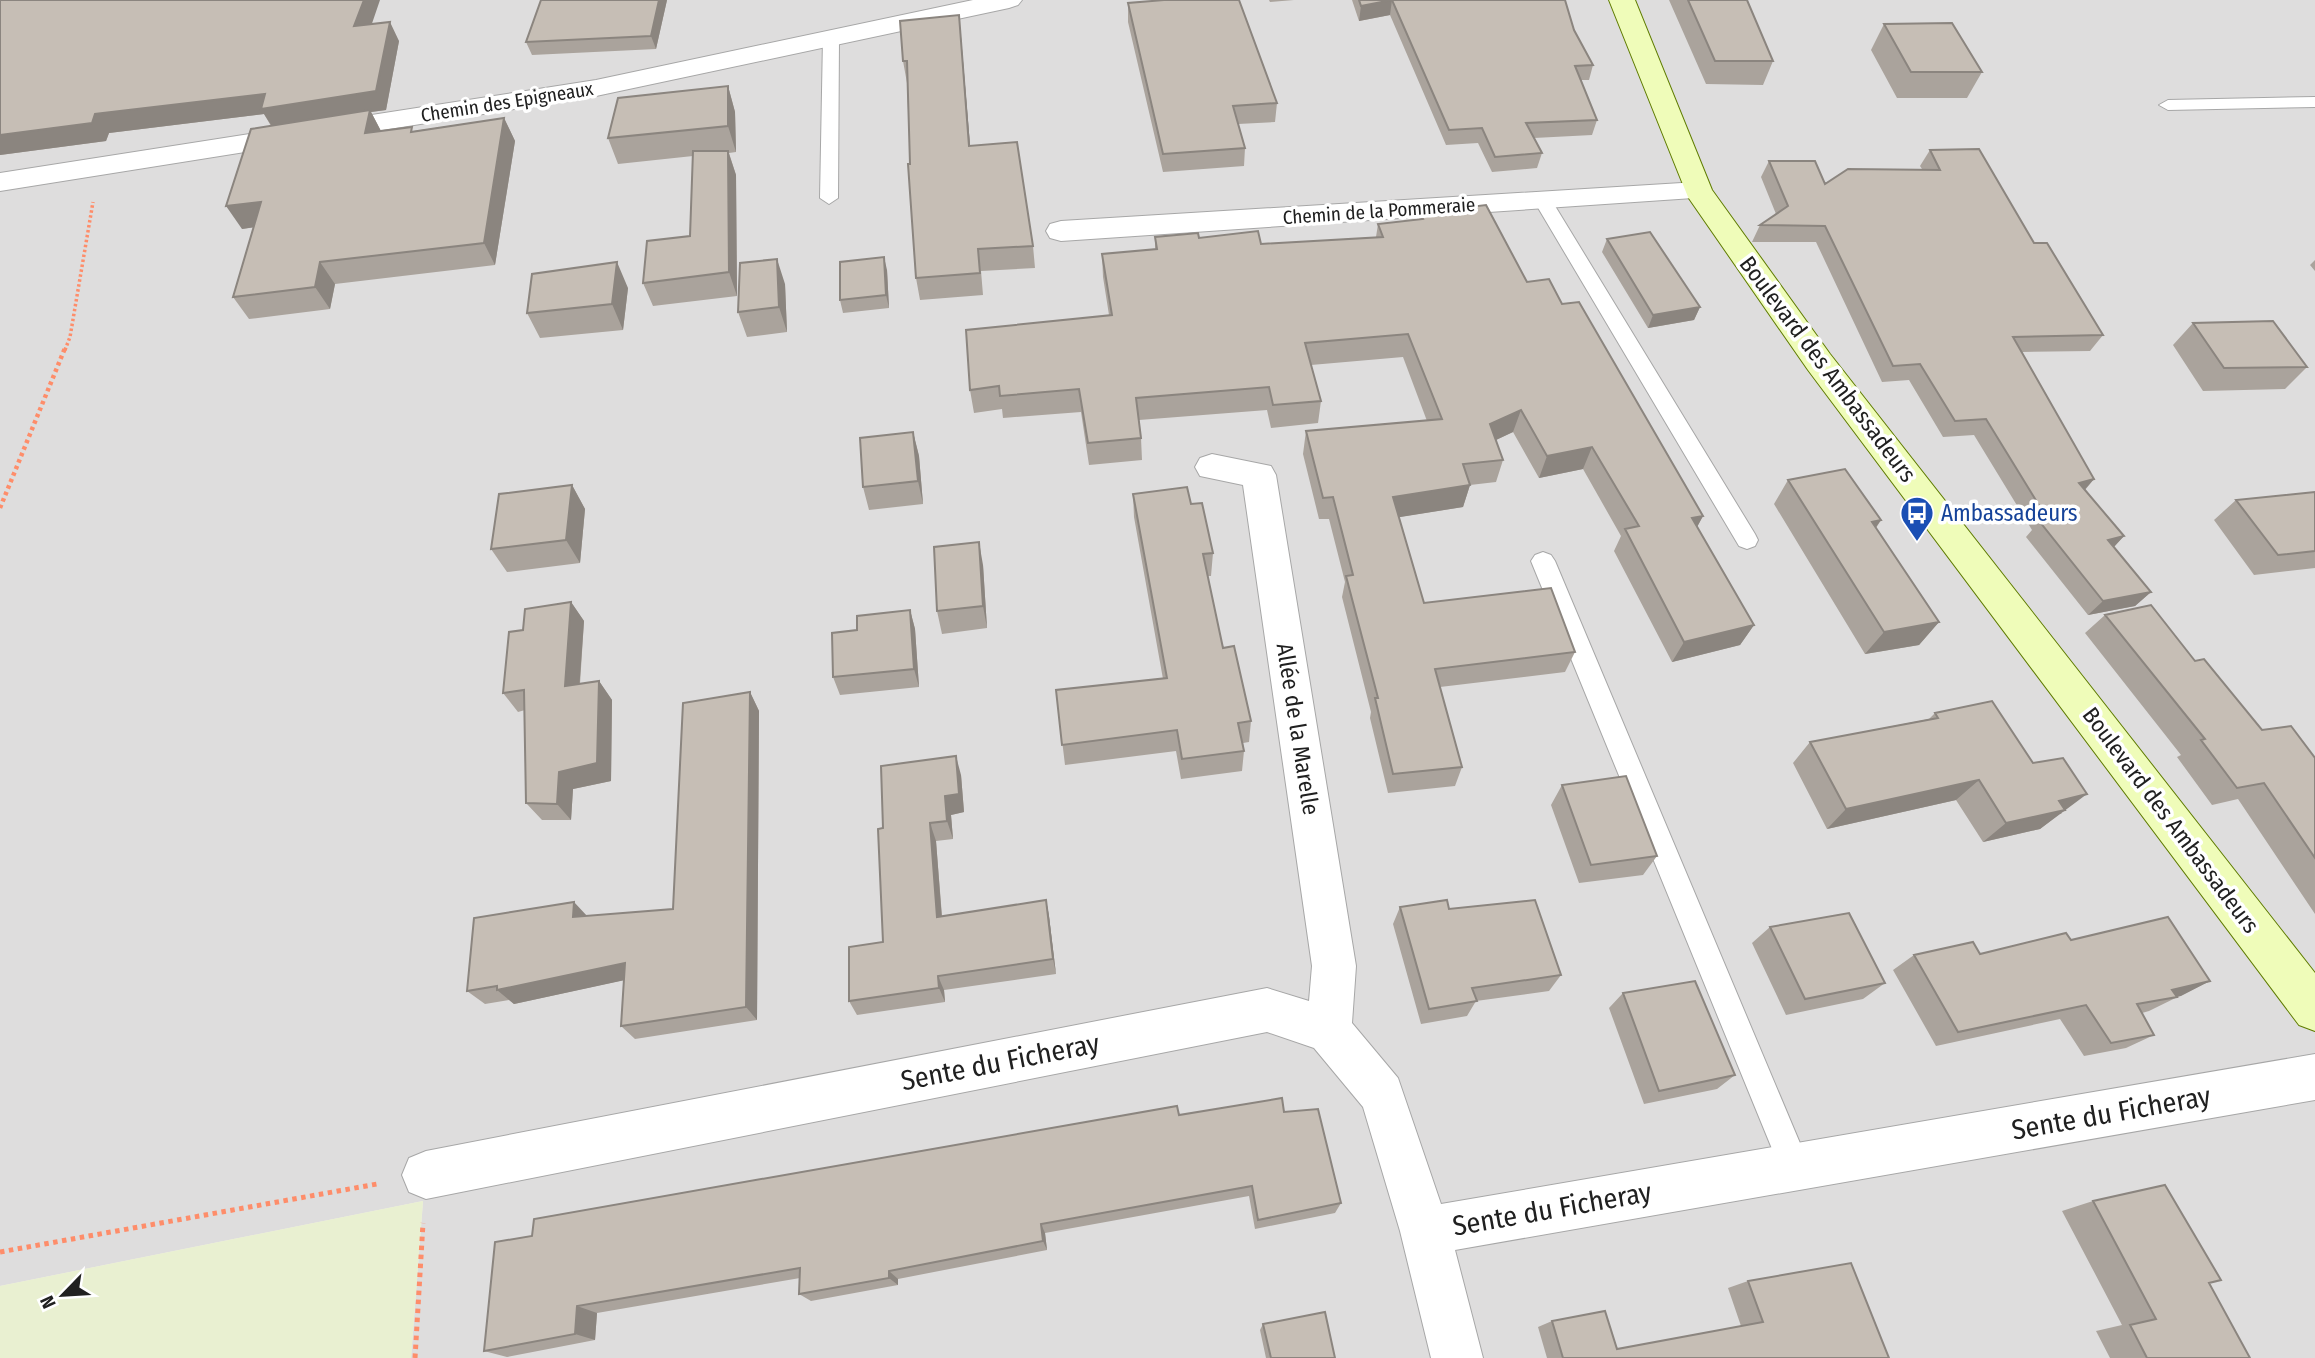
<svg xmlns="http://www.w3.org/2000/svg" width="2315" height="1358" font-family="'Fira Sans Condensed',sans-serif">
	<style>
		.residential { fill: #dedddd }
		.farmland { fill: #e9f0d1 }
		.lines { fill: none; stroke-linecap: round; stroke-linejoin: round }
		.lane-casing { stroke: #a7a7a7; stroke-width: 2 }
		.street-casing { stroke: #a7a7a7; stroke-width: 2 }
		.secondary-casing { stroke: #5f7c01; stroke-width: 2 }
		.path-far2 { stroke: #fe8d6a; stroke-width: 3.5; stroke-dasharray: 2.5 2.5; stroke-linecap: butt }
		.path-far1 { stroke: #fe8d6a; stroke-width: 4.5; stroke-dasharray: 3.5 3.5; stroke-linecap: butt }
		.path { stroke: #fe8d6a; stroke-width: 5; stroke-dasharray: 4.5 4.5; stroke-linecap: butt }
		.lane { fill: #fff; fill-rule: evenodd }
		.street { fill: #fff; fill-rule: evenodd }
		.secondary { fill: #effcb9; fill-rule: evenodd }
		.wall { fill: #aaa39c }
		.shaded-wall { fill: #8b857f }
		.building { fill: #c6beb5; stroke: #8b857f; stroke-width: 2 }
		.labels { text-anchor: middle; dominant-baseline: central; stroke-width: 7; stroke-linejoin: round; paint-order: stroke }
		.far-street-label { font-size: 19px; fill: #202020; stroke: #fff }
		.street-label { font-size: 23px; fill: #202020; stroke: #fff }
		.transit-label { font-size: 23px; fill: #164399; stroke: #fff; text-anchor: start }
		.near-street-label { font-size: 28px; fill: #202020; stroke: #fff }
	</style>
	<rect width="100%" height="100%" fill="#f1efe6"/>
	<path class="residential" d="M0 0H2315V1358H411L423 1201 0 1286Z"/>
	<path class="farmland" d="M423 1201 411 1358H0V1286Z"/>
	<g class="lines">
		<defs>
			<path id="lane" d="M831 33 839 38 838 198 829 204 820 198 823 38Z
				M2315 97V107L2168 110 2159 105 2168 100Z
				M1543 195 1552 201 1755 534 1758 540 1755 546 1747 549 1739 546 1534 201Z
				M1543 552 1551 555 1555 561 1810 1167 1806 1178 1795 1182 1784 1178 1531 561 1535 555Z"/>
			<path id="street" d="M973 0H1022L1018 5 1009 8 596 96 0 191V173L596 80Z
				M1698 182 1708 185 1712 191 1708 197 1061 241 1050 238 1046 231 1050 224 1061 221Z
				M1212 454 1271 466 1276 475 1356 966 1352 1023 1398 1078 1441 1204 2315 1054V1100L1455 1250 1483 1358H1431L1400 1231 1363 1107 1314 1048 1267 1032 426 1199 409 1192 402 1175 409 1158 426 1151 1267 988 1309 1001 1312 966 1243 485 1200 476 1195 467 1200 458Z"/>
			<path id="secondary" d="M1609 0H1635L1712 190 1830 354 2315 973V1031L2299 1025 1808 370 1688 197Z"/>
		</defs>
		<use href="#lane" class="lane-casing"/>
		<use href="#street" class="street-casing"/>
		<use href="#secondary" class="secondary-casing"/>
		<path class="path-far2" d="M65 350 70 337 93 202"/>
		<path class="path-far1" d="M0 508 65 348"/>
		<path class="path" d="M0 1252 377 1184
			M415 1358 423 1223"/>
		<use href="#lane" class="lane"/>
		<use href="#street" class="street"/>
		<use href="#secondary" class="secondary"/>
	</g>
	<path class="wall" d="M0 0 371 24 399 41 386 110 371 112 381 131H414L504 118 515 141 495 265 335 284 330 309 249 319 233 297 254 227 242 229 271 126 264 114 109 133 106 141 0 155Z
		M667 0 656 49 532 55 526 42Z
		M1269 0H1294L1270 2Z
		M1352 0H1565L1574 30 1593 65 1589 80H1581L1597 120 1592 135 1534 138 1542 153 1537 168 1492 172 1478 143 1446 145 1390 15 1359 21Z
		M1669 0H1747L1773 61 1763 85 1706 84Z
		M1128 3 1277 103 1275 122 1238 124 1245 148 1244 166 1163 172 1128 22Z
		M1884 24 1982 72 1967 98H1897L1871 50Z
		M961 37 970 146 1033 246 1035 268 981 271 983 295 920 300 916 278 910 164 907 83 903 61Z
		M728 86 735 112 736 152 729 153 736 175 737 296 653 306 643 283 690 236 693 156 618 164 608 138Z
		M1930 150 2034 243 2103 335 2090 351 2022 352 2094 479 2085 490 2124 536 2114 547 2151 592 2135 606 2088 615 2026 537 2032 530 1974 435 1943 437 1909 380 1882 382 1816 242H1752L1760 225 1776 214 1761 177 1769 161 1825 184 1922 169 1920 166Z
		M1420 213 1562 304 1703 516 1697 527 1754 625 1740 645 1672 662 1614 551 1621 536 1583 469 1539 478 1513 432 1496 440 1503 460 1496 482 1470 485 1463 507 1399 517 1424 603 1575 652 1565 672 1440 687 1462 767 1455 786 1388 793 1370 718 1371 712 1342 597 1345 582 1329 519H1319L1303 454 1306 431 1427 421 1403 357 1311 365 1321 401 1318 423 1271 428 1267 410 1139 420 1141 438 1142 460 1089 465 1081 412 1003 418 1002 409 974 413 970 390 1109 315 1103 277 1102 254 1155 249V237L1199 238 1261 244 1376 237 1378 224 1419 219Z
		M1607 239 1700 307 1694 320 1648 328 1602 252Z
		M2315 260V271L2310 265Z
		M887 270 889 308 843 313 840 300Z
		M785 284 787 332 747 337 738 312Z
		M628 288 623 330 540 338 527 313Z
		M2193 323 2307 367 2285 389 2203 391 2173 345Z
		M913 432 919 456 923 504 869 510 863 487Z
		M1788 480 1881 520 1876 528 1939 622 1919 645 1865 654 1774 504Z
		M572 485 585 509 580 563 507 572 491 549Z
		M2315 492V568L2254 575 2214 520 2236 500Z
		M1133 494 1191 504 1213 553 1211 576H1208L1223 648 1251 721 1249 742 1243 743 1244 751 1242 771 1181 779 1176 751 1065 765 1056 690 1163 679 1134 517Z
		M983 565 987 628 942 634 937 611Z
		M571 602 584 621 580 684 599 681 612 700 611 781 573 789 571 820H542L526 803 525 710 518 712 503 693 523 630Z
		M910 610 915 629 919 687 840 695 833 677Z
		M2105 615 2195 661 2262 730 2315 758V914L2238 799 2212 805 2177 757 2181 755 2085 633Z
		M750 692 759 711 757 1020 635 1039 621 1026 624 980 514 1004 509 1000 485 1004 467 991 587 916 673 909Z
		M1935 713 2062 814H2059L2040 829 1983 842 1956 800 1827 829 1793 763 1810 742 1929 719Z
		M961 775 964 812 951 815 953 839 936 841 942 916 1046 900 1049 916 1056 974 944 990 945 1002 857 1015 849 1001 883 942V828Z
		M1562 785 1657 856 1643 875 1579 883 1551 805Z
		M1400 907 1449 909 1561 975 1549 991 1476 1001 1467 1016 1421 1024 1393 924Z
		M1770 927 1885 983 1863 999 1786 1015 1752 943Z
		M2071 940 2210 981 2149 1011 2142 1013 2154 1035 2126 1048 2084 1056 2060 1019 1936 1046 1893 970 1914 955 1980 954Z
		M1623 993 1735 1075 1717 1089 1644 1104 1609 1008Z
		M1284 1112 1341 1203 1335 1213 1255 1229 1249 1196 1045 1233 1047 1250 898 1279V1285L811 1301 799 1294 800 1278 597 1313 595 1340 507 1357 484 1351 532 1236 1179 1115Z
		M2093 1201 2209 1283 2250 1358H2110L2096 1331 2122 1325 2062 1211Z
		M1748 1281 1889 1358H1547L1538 1327 1552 1321 1617 1349 1741 1326 1728 1288Z
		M1263 1324 1335 1358H1266L1260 1330Z"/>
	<path class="shaded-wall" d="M364 0H380L365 44 354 26Z
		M659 0H667L656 49 651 36Z
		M1392 0 1390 15 1359 21 1361 6Z
		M959 15 961 37 972 168 969 146Z
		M390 22 399 41 386 110 371 112 382 133 378 155 273 128 264 114 109 133 106 141 0 155V135L95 114 265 94Z
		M728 86 735 112 736 152 728 126Z
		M504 118 515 141 495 265 484 243Z
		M728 151 736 175 737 296 729 272Z
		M261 202 277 224 242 229 226 206Z
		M884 257 887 270 889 308 886 295Z
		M777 259 785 284 787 332 779 307Z
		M320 262 335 284 330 309 315 287Z
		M617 262 628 288 623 330 612 304Z
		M1700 307 1694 320 1648 328 1653 315Z
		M1521 410 1513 432 1483 446 1490 424Z
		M913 432 919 456 923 504 918 481Z
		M1592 447 1583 469 1539 478 1547 456Z
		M2094 479 2080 495 2079 483Z
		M572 485 585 509 580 563 566 540Z
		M1470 485 1463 507 1388 519 1393 497Z
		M1703 516 1691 538 1692 518Z
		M1881 520 1864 544 1872 522Z
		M2124 536 2110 551 2108 540Z
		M979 542 983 565 987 628 983 606Z
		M2151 592 2135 606 2088 615 2103 601Z
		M571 602 584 621 578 705 565 686Z
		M910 610 915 629 919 687 914 669Z
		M1939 622 1919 645 1865 654 1884 632Z
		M1754 625 1740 645 1672 662 1684 642Z
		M599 681 612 700 611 781 573 789 571 820 557 804 559 772Z
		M750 692 759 711 757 1020 746 1007Z
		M956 756 961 775 964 812 951 815 953 839 947 821 945 796Z
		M1979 780 1956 800 1827 829 1846 809Z
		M2087 794 2040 829 1983 842 2006 823 2059 801Z
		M930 823 936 841 943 933 937 917Z
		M1046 900 1049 916 1056 974 1053 959Z
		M574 902 588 917H573Z
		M625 963 639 977 514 1004 497 990Z
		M938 976 944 990 945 1002 939 988Z
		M2210 981 2181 996 2168 999 2172 990Z
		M1041 1224 1045 1233 1047 1250 1043 1241Z
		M889 1271 898 1279V1285L889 1278Z
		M577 1306 597 1313 595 1340 575 1334Z"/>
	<path class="building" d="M0 0H364L354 26 390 22 376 91 261 109 265 94 95 114 92 123 0 135Z
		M541 0H659L651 36 526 42Z
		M1164 0H1239L1277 103 1233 106 1245 148 1163 154 1128 3Z
		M1359 0H1565L1574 30 1593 65 1575 66 1597 120 1526 123 1542 153 1495 157 1482 128 1449 130 1392 0 1361 6Z
		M1688 0H1747L1773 61H1715Z
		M959 15 969 146 1017 142 1033 246 978 249 980 273 916 278 908 164H910L907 61H903L900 21Z
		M1952 23 1982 72H1911L1884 24Z
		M728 86V126L608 138 618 98Z
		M370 110 365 133 412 127 411 132 504 118 484 243 320 262 315 287 233 297 261 202 226 206 251 129Z
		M1979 149 2034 243H2047L2103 335 2013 337 2094 479 2079 483 2124 536 2108 540 2151 592 2103 601 2040 522 2048 520 1986 419 1955 421 1920 364 1893 366 1825 226 1760 225 1788 206 1769 161H1815L1825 184 1848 169 1940 170 1930 150Z
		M693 151H728L729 272 643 283 647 241 690 236Z
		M1486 205 1527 282 1549 279 1562 304 1579 302 1703 516 1692 518 1754 625 1684 642 1625 529 1639 526 1592 447 1547 456 1521 410 1490 424 1503 460 1463 464 1470 485 1393 497 1424 603 1551 588 1575 652 1435 669 1462 767 1393 774 1375 698H1378L1346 576 1353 575 1333 497 1323 498 1306 431 1442 419 1408 334 1305 343 1321 401 1273 405 1269 387 1136 398 1141 438 1088 443 1079 389 1000 396 999 386 970 390 966 330 1112 315 1102 254 1157 249 1155 237 1198 233 1199 238 1258 231 1261 244 1383 237 1378 224 1423 219 1420 213Z
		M1650 232 1700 307 1653 315 1607 239Z
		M884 257 886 295 840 300V262Z
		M777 259 779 307 738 312 740 263Z
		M617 262 612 304 527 313 532 274Z
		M2273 321 2307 367 2224 368 2193 323Z
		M913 432 918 481 863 487 860 438Z
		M1845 469 1881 520 1872 522 1939 622 1884 632 1788 480Z
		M572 485 566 540 491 549 499 494Z
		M1187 487 1191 504 1202 503 1213 553 1203 554 1223 648 1234 646 1251 721 1238 723 1244 751 1182 759 1177 730 1062 745 1056 690 1167 678 1133 494Z
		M2315 492V551L2278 555 2236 500Z
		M979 542 983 606 937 611 934 547Z
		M571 602 565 686 599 681 597 763 559 772 557 804 526 803 524 690 503 693 509 632 523 630 525 609Z
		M2151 605 2195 661 2204 659 2262 730 2291 726 2315 758V858L2264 783 2237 788 2201 740 2205 739 2105 615Z
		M910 610 914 669 833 677 832 633 857 630V616Z
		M750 692 746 1007 621 1026 625 963 497 990V986L467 991 474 918 574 902 573 917 673 909 683 703Z
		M1992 701 2033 763 2063 758 2087 794 2059 801 2065 810 2006 823 1979 780 1846 809 1810 742 1938 718 1935 713Z
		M956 756 959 794 945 796 947 821 930 823 937 917 1046 900 1053 959 938 976 939 988 849 1001V947L883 942 878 829 883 828 881 766Z
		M1626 776 1657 856 1591 865 1562 785Z
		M1447 900 1449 909 1535 900 1561 975 1472 988 1477 1001 1429 1009 1400 907Z
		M1849 913 1885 983 1805 999 1770 927Z
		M2168 917 2210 981 2172 990 2177 997 2137 1004 2154 1035 2111 1043 2086 1005 1958 1032 1914 955 1973 942 1980 954 2066 933 2071 940Z
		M1695 981 1735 1075 1659 1091 1623 993Z
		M1282 1098 1284 1112 1318 1109 1341 1203 1258 1220 1252 1186 1041 1224 1043 1241 889 1271V1278L799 1294 800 1268 577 1306 575 1334 484 1351 495 1242 532 1236 534 1219 1177 1106 1179 1115Z
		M2165 1185 2221 1280 2209 1283 2250 1358H2147L2130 1325 2156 1319 2093 1201Z
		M1851 1263 1889 1358H1563L1552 1321 1605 1311 1617 1349 1763 1322 1748 1281Z
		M1325 1312 1335 1358H1271L1263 1324Z"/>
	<defs>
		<symbol id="bus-pin" viewBox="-11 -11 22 30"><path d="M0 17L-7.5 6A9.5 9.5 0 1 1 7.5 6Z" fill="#1a4fb4" stroke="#fff"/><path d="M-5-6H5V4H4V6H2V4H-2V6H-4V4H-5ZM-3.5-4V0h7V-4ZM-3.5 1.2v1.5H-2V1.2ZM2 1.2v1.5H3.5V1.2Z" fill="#fff"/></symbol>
	</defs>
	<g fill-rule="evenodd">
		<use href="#bus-pin" x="1898" y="494" width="38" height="52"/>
	</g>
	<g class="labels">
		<g class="far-street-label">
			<text transform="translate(507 102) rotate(-9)">Chemin des Epigneaux</text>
			<text transform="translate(1379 211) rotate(-4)">Chemin de la Pommeraie</text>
		</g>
		<g class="street-label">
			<text transform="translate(1828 369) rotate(53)">Boulevard des Ambassadeurs</text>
			<text transform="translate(1298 729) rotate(81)">Allée de la Marelle</text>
			<text transform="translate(2171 820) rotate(53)">Boulevard des Ambassadeurs</text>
		</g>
		<g class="transit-label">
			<text x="1941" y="513">Ambassadeurs</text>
		</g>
		<g class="near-street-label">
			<text transform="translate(1000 1062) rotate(-11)">Sente du Ficheray</text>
			<text transform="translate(2111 1113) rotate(-10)">Sente du Ficheray</text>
			<text transform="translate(1552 1209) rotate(-10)">Sente du Ficheray</text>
		</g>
	</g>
	<g transform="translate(63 1295) rotate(245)" stroke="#ffffff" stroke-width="5" paint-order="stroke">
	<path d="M0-5L12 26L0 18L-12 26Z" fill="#202020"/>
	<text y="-10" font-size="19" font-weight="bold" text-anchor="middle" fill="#202020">N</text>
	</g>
</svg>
